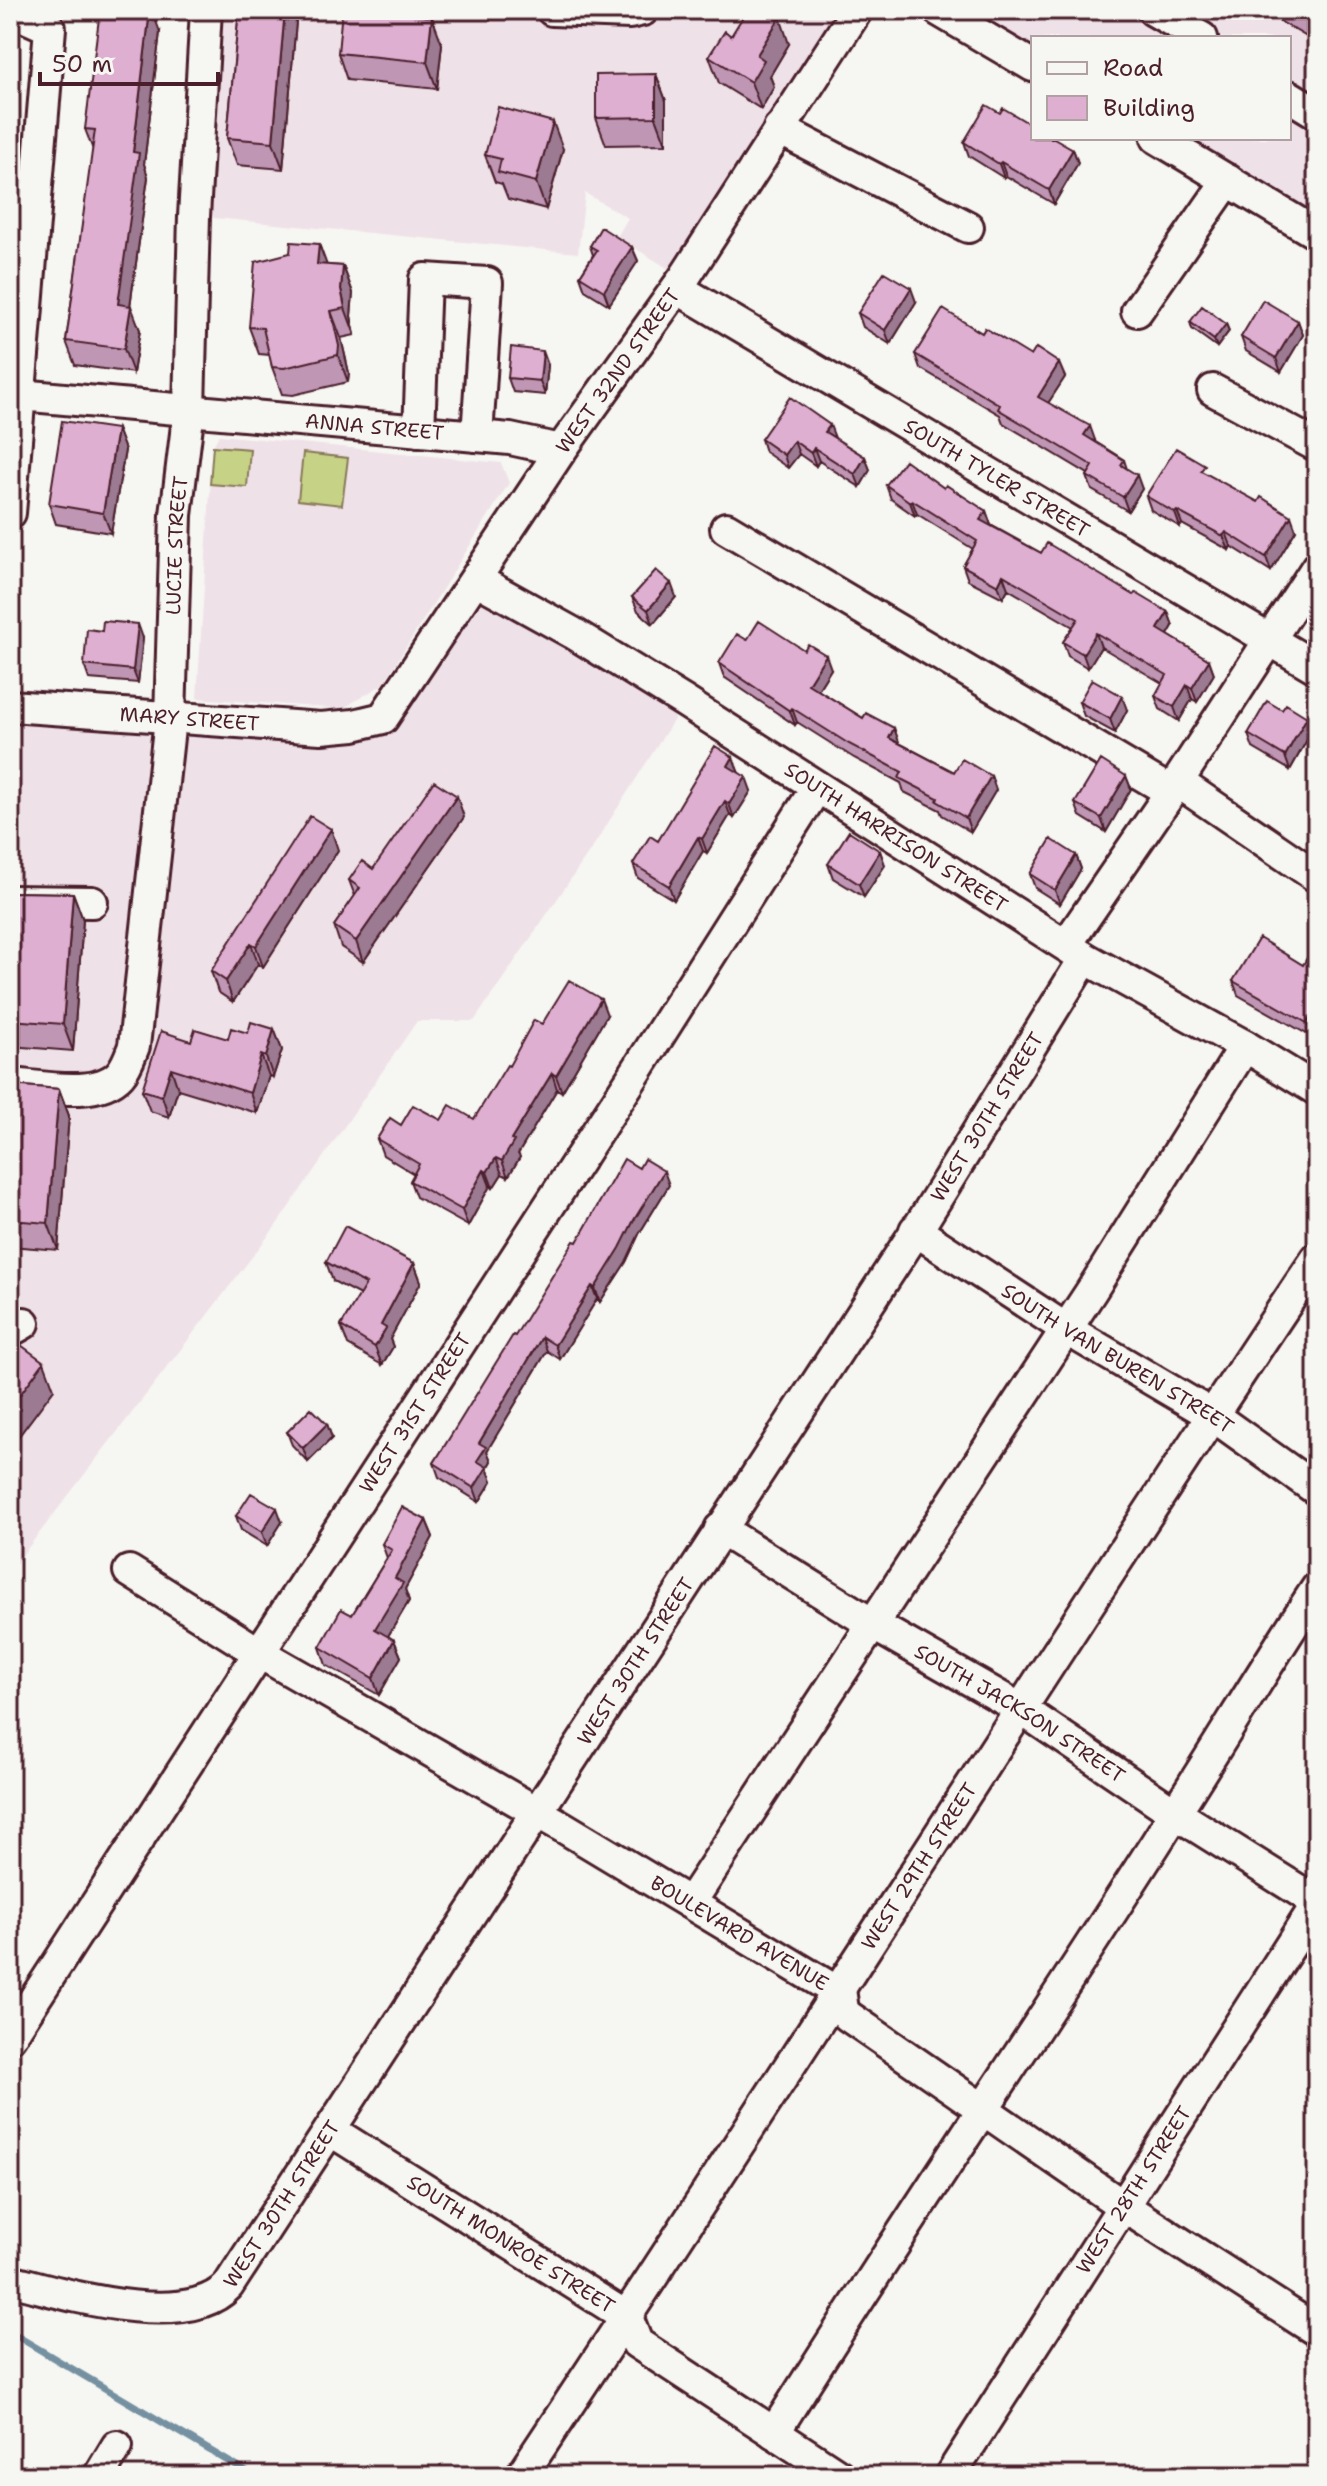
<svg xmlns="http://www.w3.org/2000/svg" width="1327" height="2486" font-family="'Shantell Sans',sans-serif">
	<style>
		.built { fill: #efe1e8 }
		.green { fill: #c6d386; stroke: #887958; stroke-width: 2 }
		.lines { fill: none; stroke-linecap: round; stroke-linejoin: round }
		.stream { stroke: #7491a1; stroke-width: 7 }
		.minor-casing { stroke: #4a1f2b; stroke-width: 36 }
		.minor { stroke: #f6f6f2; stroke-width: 30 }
		.wall { fill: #bf96b4; stroke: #4a1f2b; stroke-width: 2 }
		.shaded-wall { fill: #9b7a92; stroke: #4a1f2b; stroke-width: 2 }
		.building { fill: #deafd1; stroke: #4a1f2b; stroke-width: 2 }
		.labels { text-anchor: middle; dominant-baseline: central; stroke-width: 7; stroke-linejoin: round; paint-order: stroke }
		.street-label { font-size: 20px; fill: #4a1f2b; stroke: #f6f6f2 }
	</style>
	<rect width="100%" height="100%" fill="#f6f6f2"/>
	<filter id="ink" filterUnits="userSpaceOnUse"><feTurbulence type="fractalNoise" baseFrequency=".0125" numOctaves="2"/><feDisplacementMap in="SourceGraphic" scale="16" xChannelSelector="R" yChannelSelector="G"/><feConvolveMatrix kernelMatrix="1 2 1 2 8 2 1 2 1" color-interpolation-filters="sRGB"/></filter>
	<g filter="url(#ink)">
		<path class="built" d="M206 10H857L684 278 617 237 628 218 585 193 578 253 194 216Z
			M941 10H1317V235L1155 138H1289V38H1033V65Z
			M219 435 501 463 509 483 383 684 342 709 197 698 213 446Z
			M477 580 685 702 592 848 474 1021H417L275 1227 10 1571V723L163 732 368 722Z"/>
		<path class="green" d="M213 446 250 449 247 487 210 484Z
			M303 453 348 458 342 505 298 500Z"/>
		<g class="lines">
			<path class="stream" d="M10 2332 253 2476"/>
			<defs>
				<g id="minor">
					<path d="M552 10 630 13 643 10"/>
					<path d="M938 10 1033 66"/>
					<path d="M1153 10 1202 38"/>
					<path d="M1289 96 1317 113"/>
					<path d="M779 129 968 227"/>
					<path d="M1157 138 1317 234"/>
					<path id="s1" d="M677 288 1317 668"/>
					<path d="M1137 311 1228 180"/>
					<path d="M1213 390 1317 446"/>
					<path id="s2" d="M20 395 510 439 561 450"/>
					<path d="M419 431 425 279 487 283 477 436"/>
					<path d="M10 513 50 28 10 10"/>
					<path d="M726 528 1171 792"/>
					<path id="s3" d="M477 580 573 633 685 702 1085 958 1245 1046 1317 1090"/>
					<path id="s4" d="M10 706 321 728 354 725 383 718 561 450 684 278 857 10"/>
					<path d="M1178 782 1317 877"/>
					<path d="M10 901 92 902"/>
					<path d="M1066 945 1171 792 1317 567"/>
					<path id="s5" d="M10 1084C41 1086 97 1099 120 1074 127 1066 130 1056 134 1046L170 719 176 515 189 409 194 216 206 10"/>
					<path id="s6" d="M915 1230 1066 1329 1212 1415 1317 1490"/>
					<path d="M10 1331 24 1323"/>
					<path id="s7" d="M720 1529 874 1625 1021 1709 1175 1813 1317 1902"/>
					<path id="s8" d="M129 1571 258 1652 563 1827 831 1988 840 1989 843 2010 848 2016 1123 2206 1317 2331"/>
					<path d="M690 1903 1092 1290 1245 1046"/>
					<path id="s9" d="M10 2037 634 1075 817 787"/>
					<path id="s10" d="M330 2130 627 2317 637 2343 840 2476"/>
					<path id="s11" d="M10 2280C65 2294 185 2331 228 2286L925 1217 1085 958"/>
					<path d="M774 2433C904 2224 1044 2021 1175 1813 1223 1738 1268 1662 1317 1588"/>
					<path d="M99 2476 117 2446"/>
					<path id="s12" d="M521 2476C790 2072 1047 1661 1317 1258"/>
					<path id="s13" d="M950 2476 1317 1904"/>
				</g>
			</defs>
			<use href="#minor" class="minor-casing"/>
			<use href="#minor" class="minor"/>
		</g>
		<path class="wall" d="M239 10H297L283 169 237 165 227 138Z
			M390 10 391 13 442 44 437 89 347 80 338 53Z
			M1261 10H1317V43Z
			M160 32 144 164 148 177 130 306 140 330 133 373 75 365 66 341 93 150 85 129Z
			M731 36 789 44 770 76 774 87 761 109 719 83 709 56Z
			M656 74 666 101V144L606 145 596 118Z
			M1000 113 1073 149 1078 163 1054 204 1006 176 1004 178 969 156 964 142Z
			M563 149 546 209 508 199 502 184 495 182 485 155Z
			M319 244 326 265 343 266 353 293 351 316 355 335 341 338 349 373 348 382 293 395 282 394 272 367 270 355 259 354 249 327 290 253Z
			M590 246 632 247 638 261 609 305 585 290 580 276 593 255Z
			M916 302 890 344 863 327 858 313Z
			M1317 316V344L1313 341 1309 329Z
			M1298 321 1303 335 1281 372 1246 351 1241 337Z
			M1190 322 1226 324 1229 331 1217 347 1192 329Z
			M982 333 1065 377 1048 403 1095 440 1094 441 1124 460 1127 469 1142 489 1128 511 1092 490 1087 476 1088 474 1003 423 1000 415 920 368 915 354Z
			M548 365 545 395 513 392 508 378Z
			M117 429 125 450 111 533 56 524 49 504Z
			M835 438 865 457 870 470 860 487 819 461 816 466 799 454 788 468 765 452 761 439Z
			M1208 475 1296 530 1271 571 1231 546 1229 550 1182 524 1180 527 1151 510 1146 496Z
			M886 485 944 488 986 511 991 525 1041 553 1168 612 1173 626 1168 635 1209 660 1214 674 1197 702 1192 699 1179 721 1160 709 1155 696 1162 683 1101 647 1088 668 1068 656 1063 642 1073 627 1008 589 1003 598 968 580 963 566 973 549 917 514 915 516 891 499Z
			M632 597H676L653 624 638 611Z
			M143 638 138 683 89 679 84 665Z
			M747 640 831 669 818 690 863 718 894 728 899 743 954 772 991 776 996 790 971 832 942 815 940 810 904 792 901 783 854 758 797 722 795 725 724 677 719 663Z
			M1079 702 1127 710 1115 733 1084 716Z
			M1312 731 1290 770 1253 748 1248 734Z
			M738 771 751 791 734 818 730 815 707 853 703 851 674 900 638 878 633 864Z
			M1126 776 1131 789 1106 832 1080 816 1075 803Z
			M464 817 363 962 341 947 334 926 355 896 349 880 373 869Z
			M338 850 263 967 258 964 233 1002 218 992 211 971Z
			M880 851 885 865 864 897 833 878 828 864Z
			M1076 855 1081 869 1060 904 1035 888 1030 874Z
			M10 892 73 893 83 920 73 1051 10 1046Z
			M1317 964V1028L1312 1037 1238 995 1233 981 1303 965Z
			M607 1015 562 1092 557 1089 518 1154 520 1157 508 1177 502 1174 493 1188 490 1186 468 1226 416 1197 410 1181 414 1174 383 1155 377 1139 401 1125 441 1120 474 1119 509 1066 542 1024Z
			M274 1029 282 1050 273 1077 269 1076 257 1113 178 1089 169 1117 150 1111 142 1090 191 1041 228 1039 248 1033Z
			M10 1085 59 1089 69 1116 58 1250 10 1246Z
			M669 1185 639 1234 626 1262 600 1302 597 1299 560 1359 547 1351 487 1451 491 1461 487 1468 492 1481 479 1502 439 1477 434 1463 577 1242Z
			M326 1262 414 1263 421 1282 390 1339 393 1347 382 1365 348 1345 341 1326 360 1295 333 1281Z
			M327 1424 332 1438 308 1462 292 1445 287 1432Z
			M236 1516 282 1522 267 1546 241 1530Z
			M426 1520 433 1537 405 1589 409 1601 388 1636 394 1640 401 1657 379 1695 326 1665 320 1647 352 1615 387 1558 382 1544Z"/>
		<path class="shaded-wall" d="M150 10H152L160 32 144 164 148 177 127 328 118 304 133 152Z
			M285 10H297L283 169 273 142Z
			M432 17 442 44 437 89 427 62Z
			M780 17 789 44 770 76 774 87 761 109 751 82 757 55Z
			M656 74 666 101V144L656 117Z
			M553 122 563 149 546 209 536 182Z
			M1073 149 1078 163 1054 204 1049 190Z
			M1001 162 1006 176 1004 178 999 164Z
			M319 244 329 271 317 264Z
			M632 247 638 261 609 305 604 291Z
			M10 266 12 271 10 294Z
			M343 266 353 293 351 316 355 335 345 308 341 289Z
			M911 288 916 302 890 344 885 330Z
			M131 306 140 330 133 373 124 349Z
			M331 311 341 338 349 373 348 382 338 355Z
			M1298 321 1303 335 1281 372 1276 358Z
			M1226 324 1229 331 1217 347 1214 340Z
			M543 351 548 365 545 395 540 381Z
			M1059 363 1065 377 1043 411 1038 397Z
			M830 425 835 438 825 432Z
			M1090 426 1095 440 1089 449 1084 435Z
			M117 429 125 450 111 533 103 513Z
			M794 441 799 454 788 468 784 455Z
			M814 448 819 461 816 466 811 453Z
			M865 457 870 470 860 487 855 474Z
			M1137 475 1142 489 1128 511 1123 497Z
			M912 500 917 514 915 516 910 502Z
			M986 511 991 525 985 534 980 520Z
			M1177 511 1182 524 1180 527 1175 513Z
			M1291 516 1296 530 1271 571 1266 557Z
			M1226 532 1231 546 1229 550 1223 536Z
			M1003 575 1008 589 1003 598 998 585Z
			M671 583 676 597 653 624 648 610Z
			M1168 612 1173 626 1163 643 1158 629Z
			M138 624 143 638 138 683 133 670Z
			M1096 633 1101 647 1088 668 1083 654Z
			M826 655 831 669 813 698 808 684Z
			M1209 660 1214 674 1197 702 1192 688Z
			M1187 685 1192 699 1179 721 1174 707Z
			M1122 696 1127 710 1115 733 1110 719Z
			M792 708 797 722 795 725 790 711Z
			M1307 717 1312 731 1290 770 1285 756Z
			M894 728 899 742 894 752 889 738Z
			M733 757 738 771 733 779 728 766Z
			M991 776 996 790 971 832 966 818Z
			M1126 776 1131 789 1106 832 1101 818Z
			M746 777 751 791 734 818 729 804Z
			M457 796 464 817 363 962 356 941Z
			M725 801 730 815 707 853 702 839Z
			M331 829 338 850 263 967 256 946Z
			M698 837 703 851 674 900 669 886Z
			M880 851 885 865 864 897 859 884Z
			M1076 855 1081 869 1060 904 1055 890Z
			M73 893 83 920 73 1051 63 1024Z
			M251 943 258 964 233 1002 226 981Z
			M601 999 607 1015 562 1092 556 1076Z
			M1317 1006V1028L1312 1037 1307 1023Z
			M274 1029 282 1050 273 1077 266 1057Z
			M261 1055 269 1076 257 1113 250 1093Z
			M171 1068 178 1089 169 1117 162 1096Z
			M552 1073 557 1089 518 1154 520 1157 508 1177 502 1161 511 1140Z
			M59 1089 69 1116 58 1250 48 1223Z
			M496 1158 502 1174 493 1188 487 1172Z
			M484 1170 490 1186 468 1226 462 1210Z
			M664 1171 669 1185 639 1234 626 1262 600 1302 595 1288 634 1220Z
			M414 1263 421 1282 390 1339 393 1347 382 1365 375 1347 381 1325Z
			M592 1286 597 1299 560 1359 555 1345Z
			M542 1337 547 1351 487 1451 491 1461 487 1468 492 1481 479 1502 474 1488 479 1443Z
			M44 1362 54 1389 10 1448V1408Z
			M327 1424 332 1438 308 1462 303 1448Z
			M277 1508 282 1522 267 1546 262 1532Z
			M426 1520 433 1537 405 1589 409 1601 382 1646 375 1629 395 1578Z
			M394 1640 401 1657 379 1695 373 1678Z"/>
		<path class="building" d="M100 10H150L133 152 139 153 118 304 131 306 124 349 66 341 95 130 85 129Z
			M239 10H285L273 142 227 138Z
			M342 10H382V12L432 17 427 62 338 53Z
			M747 10H768L780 17 757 55 764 60 751 82 709 56 725 31 731 36Z
			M656 74V117L596 118V75Z
			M986 105 1000 113 1003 108 1033 126V138H1054L1073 149 1049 190 1001 162 999 164 964 142Z
			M498 107 553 122 536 182 498 172 501 159 485 155Z
			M601 227 632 247 604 291 580 276 597 250 590 246Z
			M291 242 319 244 317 264 343 266 341 289 345 308 331 311 339 346 338 355 284 368 272 367 263 328 249 327 255 262 290 253Z
			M884 272 911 288 885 330 858 313Z
			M1263 300 1298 321 1276 358 1241 337Z
			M1202 306 1226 324 1214 340 1190 322Z
			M943 309 982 333 985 328 1031 356 1036 348 1059 363 1038 397 1090 426 1084 435 1124 460 1121 465 1137 475 1123 497 1087 476 1093 466 998 409 1000 405 915 354Z
			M1317 316V334L1309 329Z
			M511 347 543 351 540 381 508 378Z
			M790 397 830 425 825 432 865 457 855 474 814 448 811 453 794 441 784 455 761 439Z
			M62 421 117 429 103 513 49 504Z
			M1176 448 1205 465 1201 471 1258 502 1261 497 1291 516 1266 557 1226 532 1223 536 1177 511 1175 513 1146 496Z
			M905 460 944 488 946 485 986 511 980 520 1041 553 1047 543 1134 595 1136 593 1168 612 1158 629 1209 660 1192 688 1187 685 1174 707 1155 696 1167 675 1096 633 1083 654 1063 642 1078 619 1003 575 998 585 963 566 977 541 912 500 910 502 886 485Z
			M656 570 671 583 648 610 632 597Z
			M103 621 138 624 133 670 84 665 87 629 102 631Z
			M759 621 804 650 808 644 826 655 808 684 863 718 866 713 894 728 889 738 954 772 962 759 991 776 966 818 937 801 938 798 899 778 902 772 849 744 792 708 790 711 719 663 737 634 747 640Z
			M1092 679 1122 696 1110 719 1079 702Z
			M1267 701 1282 710 1286 704 1307 717 1285 756 1248 734Z
			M715 746 733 757 728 766 746 777 729 804 725 801 702 839 698 837 669 886 633 864 650 836 658 841Z
			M1101 760 1126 776 1101 818 1075 803Z
			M434 781 457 796 356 941 334 926 360 888 349 880 362 861 373 869Z
			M310 816 331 829 256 946 251 943 226 981 211 971Z
			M849 831 880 851 859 884 828 864Z
			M1051 839 1076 855 1055 890 1030 874Z
			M10 892 73 893 63 1024 10 1020Z
			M1259 938 1303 965 1307 958 1317 964V1006L1307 1023 1233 981Z
			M569 980 601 999 556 1076 552 1073 511 1140 514 1141 502 1161 496 1158 487 1172 484 1170 462 1210 410 1181 419 1164 377 1139 390 1118 401 1125 413 1105 441 1120 450 1105 474 1119 507 1065 509 1066 534 1020 542 1024Z
			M251 1022 274 1029 266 1057 261 1055 250 1093 171 1068 162 1096 142 1090 161 1031 191 1041 195 1029 228 1039 231 1028 248 1033Z
			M10 1085 59 1089 48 1223 10 1220Z
			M624 1159 639 1168 644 1159 664 1171 634 1220 620 1248 595 1288 592 1286 555 1345 542 1337 479 1443 486 1447 477 1461 487 1467 474 1488 434 1463 513 1335 515 1336 574 1241 577 1242Z
			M345 1226 414 1263 381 1325 386 1328 375 1347 341 1326 366 1284 326 1262Z
			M10 1337 44 1362 10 1408Z
			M311 1408 327 1424 303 1448 287 1432Z
			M251 1493 277 1508 262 1532 236 1516Z
			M402 1507 426 1520 395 1578 403 1583 375 1629 394 1640 373 1678 320 1647 341 1609 352 1615 392 1550 382 1544Z"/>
	</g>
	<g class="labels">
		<g class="street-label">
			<text stroke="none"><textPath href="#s4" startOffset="794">WEST 32ND STREET</textPath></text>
			<text stroke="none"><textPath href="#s2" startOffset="356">ANNA STREET</textPath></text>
			<text stroke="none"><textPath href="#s1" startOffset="372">SOUTH TYLER STREET</textPath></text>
			<text stroke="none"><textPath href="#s5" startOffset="648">LUCIE STREET</textPath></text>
			<text stroke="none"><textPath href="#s4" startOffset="180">MARY STREET</textPath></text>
			<text stroke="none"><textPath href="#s3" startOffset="492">SOUTH HARRISON STREET</textPath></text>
			<text stroke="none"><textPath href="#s11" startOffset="1620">WEST 30TH STREET</textPath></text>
			<text stroke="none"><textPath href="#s6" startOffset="240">SOUTH VAN BUREN STREET</textPath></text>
			<text stroke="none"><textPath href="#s9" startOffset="744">WEST 31ST STREET</textPath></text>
			<text stroke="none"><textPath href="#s11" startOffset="972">WEST 30TH STREET</textPath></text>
			<text stroke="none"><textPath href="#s7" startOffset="352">SOUTH JACKSON STREET</textPath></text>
			<text stroke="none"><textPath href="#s12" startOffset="728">WEST 29TH STREET</textPath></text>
			<text stroke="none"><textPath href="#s8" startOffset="710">BOULEVARD AVENUE</textPath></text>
			<text stroke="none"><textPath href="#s13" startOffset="340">WEST 28TH STREET</textPath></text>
			<text stroke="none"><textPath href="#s11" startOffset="324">WEST 30TH STREET</textPath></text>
			<text stroke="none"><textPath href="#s10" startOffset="214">SOUTH MONROE STREET</textPath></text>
		</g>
	</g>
	<rect width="1327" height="2486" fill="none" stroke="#f6f6f2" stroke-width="40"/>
	<rect x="20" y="20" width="1287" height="2446" fill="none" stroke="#4a1f2b" stroke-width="3" filter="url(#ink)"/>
	<rect x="1031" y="36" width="260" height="104" fill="#f6f6f2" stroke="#b1a0a2" stroke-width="2"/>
	<rect x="1047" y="62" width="40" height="12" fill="#f6f6f2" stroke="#b1a0a2" stroke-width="2"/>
	<text x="1103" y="76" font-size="24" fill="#4a1f2b">Road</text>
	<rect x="1047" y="96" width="40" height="24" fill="#deafd1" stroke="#b1a0a2" stroke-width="2"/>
	<text x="1103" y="116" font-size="24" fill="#4a1f2b">Building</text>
	<path d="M40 72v12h178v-12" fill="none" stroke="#4a1f2b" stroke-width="4"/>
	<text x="52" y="72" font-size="24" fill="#4a1f2b" stroke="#f6f6f2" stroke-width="6" paint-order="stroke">50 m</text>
</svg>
